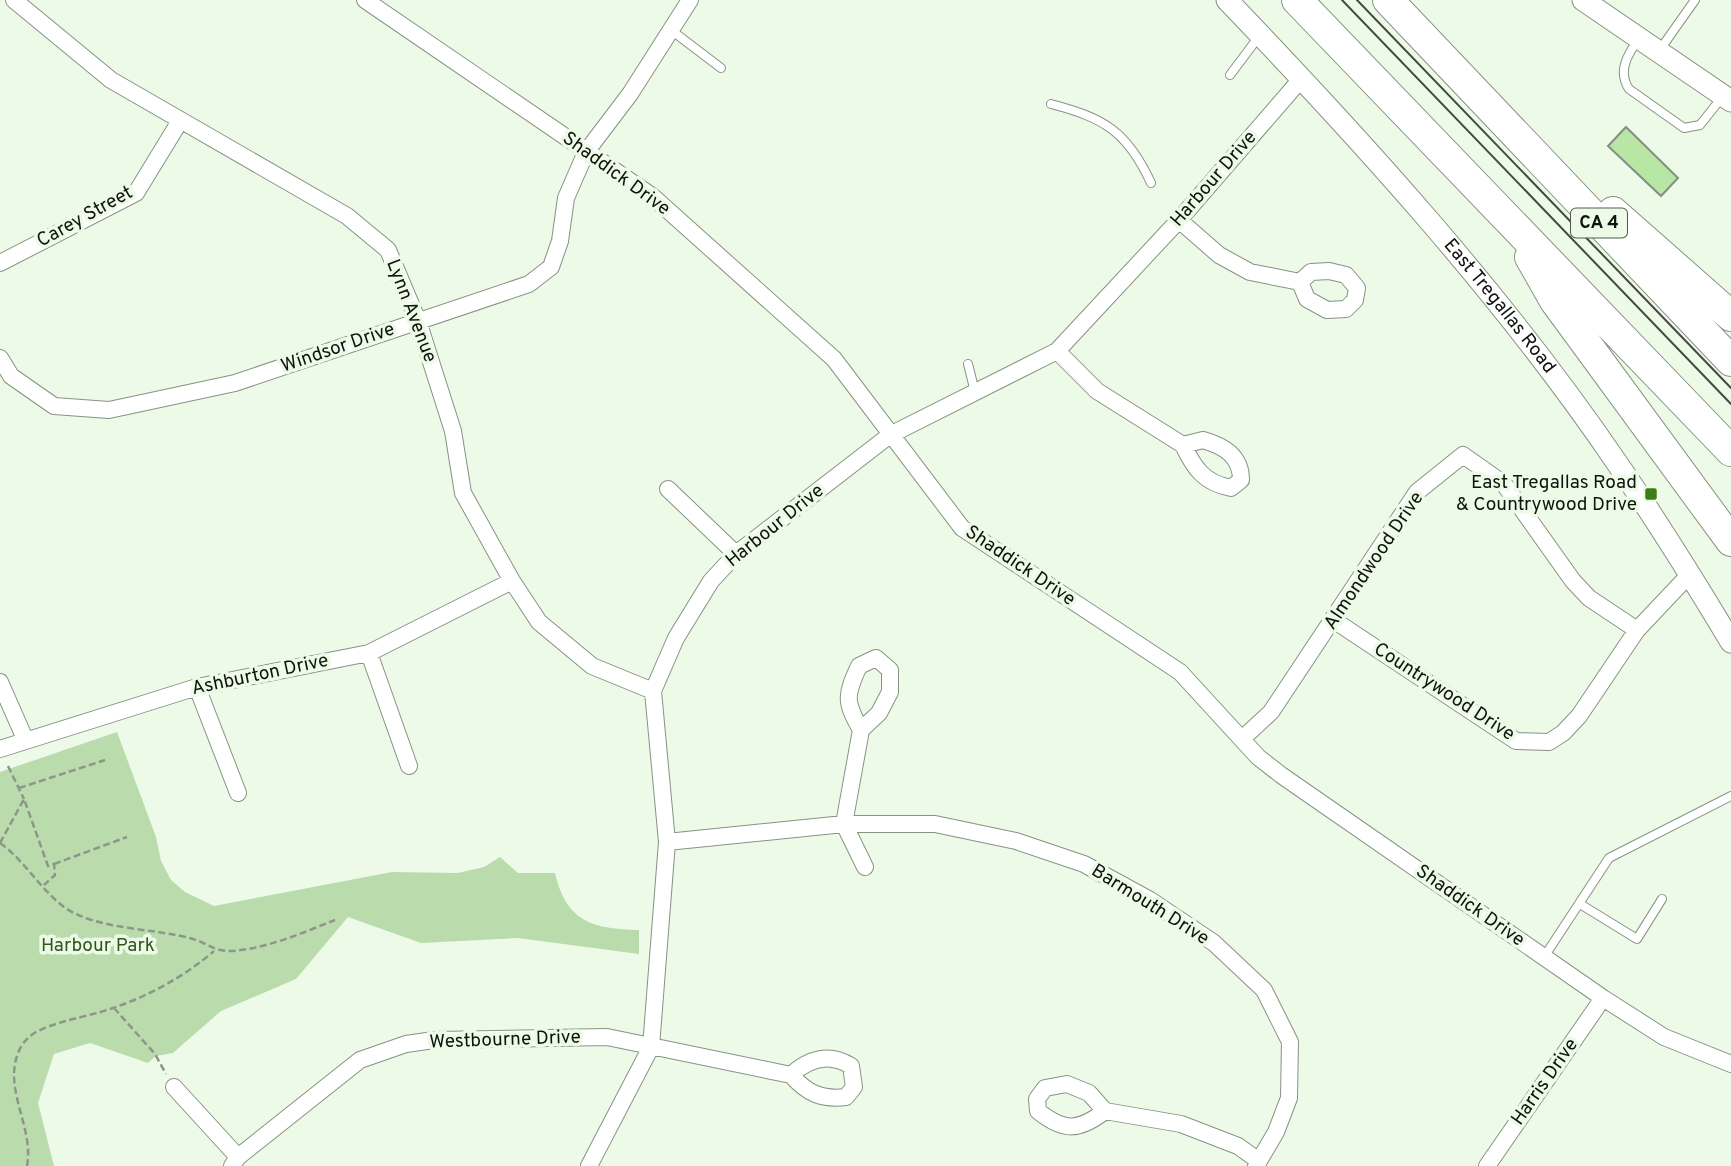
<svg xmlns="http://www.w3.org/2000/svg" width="1731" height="1166" font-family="Overpass,sans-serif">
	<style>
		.green { fill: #badcad }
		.building { fill: #b8e6a5; stroke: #848f7f; stroke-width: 2 }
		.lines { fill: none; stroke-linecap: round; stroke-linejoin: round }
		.service-casing { stroke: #879383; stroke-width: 10 }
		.minor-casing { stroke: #879383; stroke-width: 18 }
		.tertiary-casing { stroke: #879383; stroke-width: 23 }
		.motorway-casing { stroke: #879383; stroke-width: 32 }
		.path { stroke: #8d9689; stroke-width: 2.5; stroke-dasharray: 7 3.5; stroke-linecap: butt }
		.service { stroke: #fff; stroke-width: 8 }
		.minor { stroke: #fff; stroke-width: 16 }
		.tertiary { stroke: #fff; stroke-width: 21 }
		.motorway { stroke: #fff; stroke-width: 30 }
		.tram { stroke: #444a41; stroke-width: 2 }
		.poi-dot { fill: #3d7c19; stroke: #edfae8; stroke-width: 2.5 }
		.labels { text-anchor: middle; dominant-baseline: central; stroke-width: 7; stroke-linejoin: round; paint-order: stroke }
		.shield { fill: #edfae8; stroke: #52584f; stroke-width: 2 }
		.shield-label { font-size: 18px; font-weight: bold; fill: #0f130d }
		.street-label { font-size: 19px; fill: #0f130d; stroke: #edfae8 }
		.poi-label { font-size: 19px; fill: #0f130d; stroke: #edfae8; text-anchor: end }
		.park-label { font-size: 19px; fill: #2f581a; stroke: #edfae8 }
	</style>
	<rect width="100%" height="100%" fill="#edfae8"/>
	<path class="green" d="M117 732 156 837 161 861 171 880 185 892 214 906 392 872 458 873 484 867 500 857 518 873H555C566 922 593 929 639 930V954L518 938 421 943 348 917 296 979 221 1011 173 1053 156 1056 148 1063 90 1043 54 1054 38 1103 54 1166H0V772Z"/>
	<path class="building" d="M1626 127 1678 178 1661 196 1608 146Z"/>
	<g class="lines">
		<defs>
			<path id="service" d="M671 30 721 68
				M1639 38C1628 54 1617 71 1629 89L1684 128 1700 125 1723 96
				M1659 51 1695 0
				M1230 75 1260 35
				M1051 104C1104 118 1127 131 1151 183
				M968 364 975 392
				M1580 904 1637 939 1662 899
				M1544 957 1609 858 1731 796"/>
			<path id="minor" d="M14 0 111 80 347 216 388 250 418 321 453 431 463 493 512 581 539 622 592 666 653 691
				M365 0 652 196 834 359 962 528 1180 672 1258 757 1281 775 1603 998 1664 1037 1731 1064
				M1179 220 1219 255 1250 272 1300 282
				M0 263 136 193 180 121
				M1329 271 1346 275 1357 288 1355 300 1346 309 1327 310 1307 299 1300 282 1311 272Z
				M1057 351 1097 391 1183 445
				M0 358 11 376 54 406 109 410 235 383 529 284 551 267 560 241 566 198 586 152 630 94 690 0
				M1203 440C1224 446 1241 456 1241 480L1231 488C1204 483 1194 468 1183 445Z
				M668 489 736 554
				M1335 621 1516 741 1549 742 1563 733 1579 716 1637 630 1690 574
				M369 653 409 766
				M0 682 25 739
				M197 687 238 793
				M861 730C845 702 845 696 859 666L876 658 890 670V692L879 713 861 730 844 824 865 867
				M1243 738 1271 712 1417 492 1463 455 1504 484 1573 581 1589 598 1637 630
				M0 749 197 687 369 653 512 581
				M667 842 844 824H935L1016 841 1084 864 1150 900 1214 943 1264 990 1290 1042 1289 1098 1276 1132 1256 1166
				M174 1087 238 1157
				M1105 1111C1079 1131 1064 1132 1038 1111L1037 1099 1045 1088 1067 1084 1089 1093 1105 1111 1181 1124 1238 1146 1259 1161
				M232 1166 238 1157 360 1060 406 1044 434 1040 607 1037 791 1075C807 1093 821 1100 846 1097L854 1087 851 1066C829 1052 808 1059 791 1075
				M589 1166 651 1047 667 842 653 691 676 638 711 581 736 554 890 435 1057 351 1179 220 1302 78
				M1487 1166 1603 998"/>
			<g id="tertiary">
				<path id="s1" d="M1227 0C1366 145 1504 297 1617 463 1657 521 1695 582 1731 642"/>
				<path d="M1583 0 1731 101"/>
			</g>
			<path id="motorway" d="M1297 0 1731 451
				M1388 0 1731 361
				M1613 212 1731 316
				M1530 257 1555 301 1731 541"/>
		</defs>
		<use href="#service" class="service-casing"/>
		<use href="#minor" class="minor-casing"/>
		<use href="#tertiary" class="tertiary-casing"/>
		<use href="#motorway" class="motorway-casing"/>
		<path class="path" d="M8 766 24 799
			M19 788 105 760
			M0 843C25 861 40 889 64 907 95 930 156 928 193 939 209 944 215 952 233 951 268 948 302 933 335 920
			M0 843 24 799 48 866 54 864 55 875 44 885
			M54 864 127 837
			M114 1008 155 1054 166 1074
			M27 1166C34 1129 5 1092 17 1056 20 1046 27 1037 36 1032 59 1020 88 1017 113 1008 149 996 185 976 214 951"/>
		<use href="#service" class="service"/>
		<use href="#minor" class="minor"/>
		<use href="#tertiary" class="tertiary"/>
		<use href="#motorway" class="motorway"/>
		<path class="tram" d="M1342 0 1731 404
			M1357 0 1731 388"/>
	</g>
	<rect class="poi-dot" x="1644" y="487" width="14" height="14" rx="3.5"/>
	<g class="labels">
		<rect class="shield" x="1571" y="208.5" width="56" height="29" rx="5"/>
		<g class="shield-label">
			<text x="1599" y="223">CA 4</text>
		</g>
		<g class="street-label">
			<text transform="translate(616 174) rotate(36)">Shaddick Drive</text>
			<text transform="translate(1214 179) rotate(-49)">Harbour Drive</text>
			<text transform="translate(85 217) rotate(-29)">Carey Street</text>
			<text stroke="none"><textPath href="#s1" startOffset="410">East Tregallas Road</textPath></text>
			<text transform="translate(411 311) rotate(69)">Lynn Avenue</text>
			<text transform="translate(338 348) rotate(-19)">Windsor Drive</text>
			<text transform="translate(775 526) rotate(-39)">Harbour Drive</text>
			<text transform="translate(1374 561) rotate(-56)">Almondwood Drive</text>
			<text transform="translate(1020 566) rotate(34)">Shaddick Drive</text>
			<text transform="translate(260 675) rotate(-12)">Ashburton Drive</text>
			<text transform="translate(1444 692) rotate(33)">Countrywood Drive</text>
			<text transform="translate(1150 905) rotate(32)">Barmouth Drive</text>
			<text transform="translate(1470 906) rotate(35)">Shaddick Drive</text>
			<text transform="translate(505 1040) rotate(-2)">Westbourne Drive</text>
			<text transform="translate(1545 1082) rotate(-55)">Harris Drive</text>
		</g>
		<g class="poi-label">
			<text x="1637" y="483">East Tregallas Road<tspan x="1637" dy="22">&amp; Countrywood Drive</tspan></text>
		</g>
		<g class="park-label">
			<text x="98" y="946">Harbour Park</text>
		</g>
	</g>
</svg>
